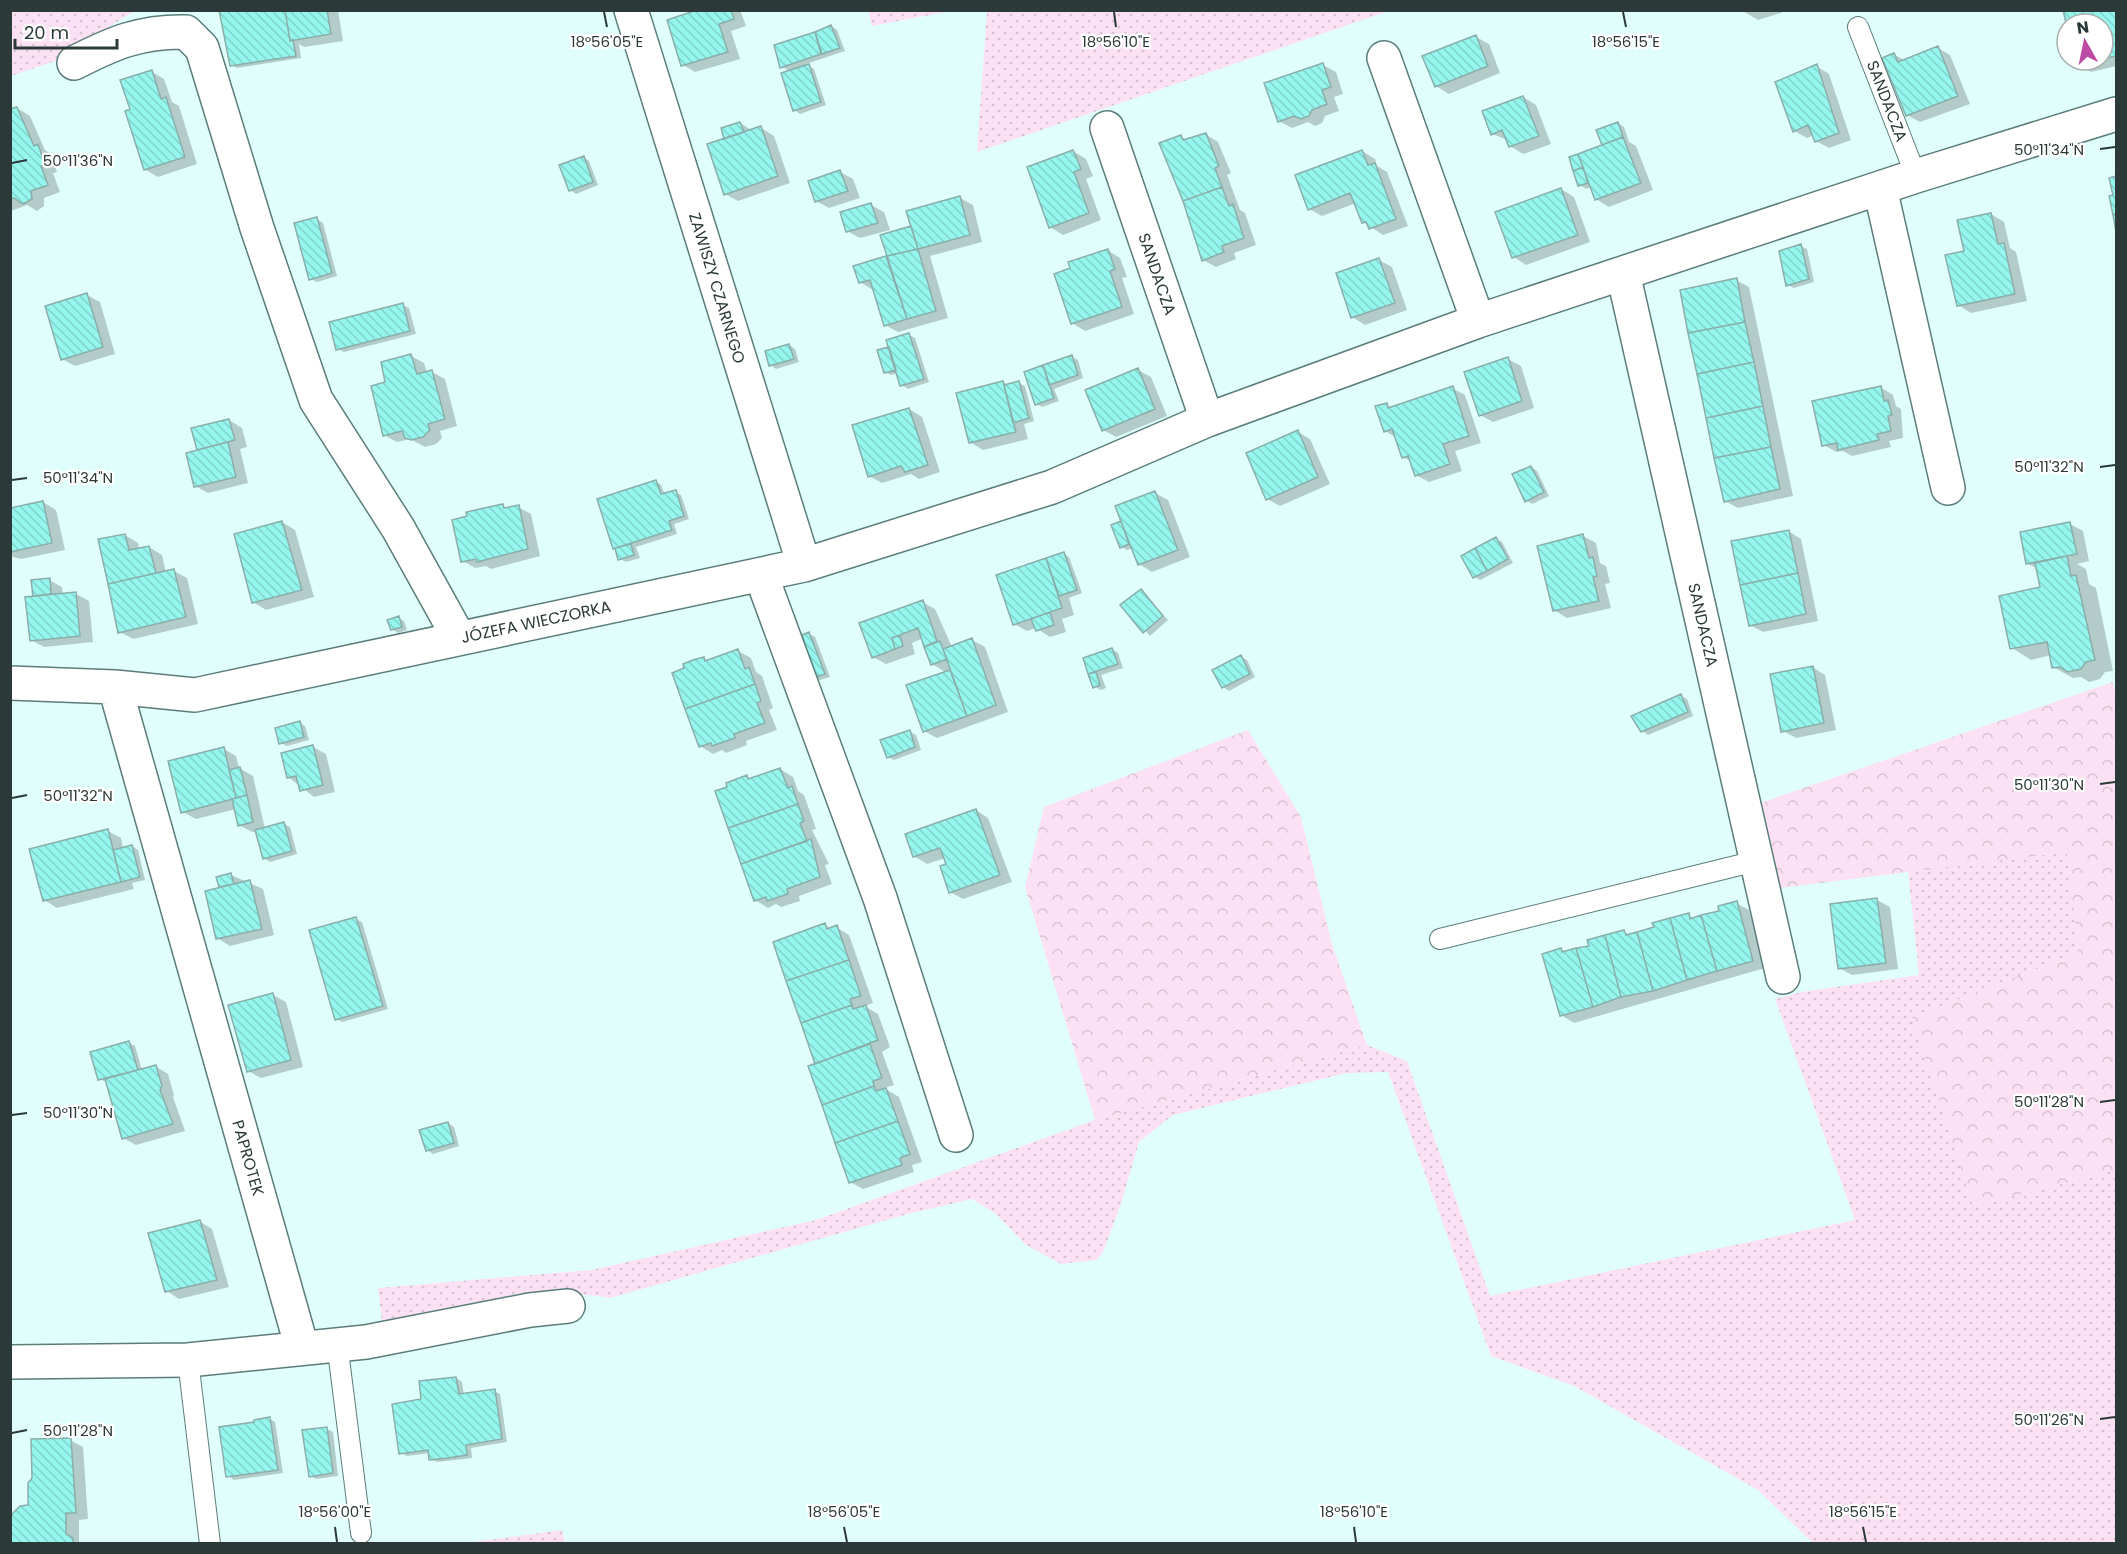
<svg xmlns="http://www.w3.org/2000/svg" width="2127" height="1554" font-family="Poppins,sans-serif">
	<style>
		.grass { fill: url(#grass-dots) }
		.forest { fill: url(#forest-crowns) }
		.shadow { fill: #0003 }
		.building { fill: url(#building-back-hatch); stroke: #8aaeaa; stroke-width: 1.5 }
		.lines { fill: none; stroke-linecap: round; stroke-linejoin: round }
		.lane-casing { stroke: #5a7d7a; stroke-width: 22 }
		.street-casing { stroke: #5a7d7a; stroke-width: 36 }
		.lane { stroke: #fff; stroke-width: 20 }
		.street { stroke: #fff; stroke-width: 33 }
		.ticks { fill: none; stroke: #2b3a38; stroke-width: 2 }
		.labels { text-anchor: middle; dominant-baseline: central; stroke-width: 4.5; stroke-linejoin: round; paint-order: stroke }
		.street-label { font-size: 16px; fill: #2b3a38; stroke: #fff }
		.ticks-label { font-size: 15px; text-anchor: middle; fill: #2b3a38; stroke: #fff; stroke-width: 4.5; stroke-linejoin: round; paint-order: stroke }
	</style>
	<defs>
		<pattern id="grass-dots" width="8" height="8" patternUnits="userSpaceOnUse" patternTransform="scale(1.5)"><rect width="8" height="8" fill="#fbe1f3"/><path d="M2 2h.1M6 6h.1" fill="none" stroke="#d7c2d1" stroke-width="1.8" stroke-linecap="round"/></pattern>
		<pattern id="forest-crowns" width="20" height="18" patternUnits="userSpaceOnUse" patternTransform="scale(1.5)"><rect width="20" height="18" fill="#fbe1f3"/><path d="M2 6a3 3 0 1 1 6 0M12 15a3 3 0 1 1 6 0" fill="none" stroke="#d7c2d1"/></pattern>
		<pattern id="building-back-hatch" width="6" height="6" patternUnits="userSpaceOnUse" patternTransform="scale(1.5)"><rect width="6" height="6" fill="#95f6ee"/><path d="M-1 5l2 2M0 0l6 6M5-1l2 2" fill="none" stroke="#81d4cd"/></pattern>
	</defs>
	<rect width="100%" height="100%" fill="#e0fffc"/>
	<path class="grass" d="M868 10H951V11L872 26Z
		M10 11H134L56 61 11 76Z
		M987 11V10L1389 11 977 152Z
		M2067 851 2079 953 1913 1017 1973 1206 2116 1170V1543H1813L1758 1490 1574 1386 1491 1356 1388 1072 1347 1073 1173 1115 1139 1142 1120 1207 1103 1252 1097 1260 1061 1264 1026 1245 996 1214 972 1199 908 1214 610 1298C541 1284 452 1310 382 1322L378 1288 591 1270 816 1220 1095 1120 1367 1045 1407 1061 1490 1296 1855 1220 1775 999 1801 992 1919 975 1908 871Z
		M562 1530 565 1543H465Z"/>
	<path class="forest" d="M2113 682 2116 697V1170L1973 1206 1912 1017 2079 953 2067 852 1780 888 1760 803Z
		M1248 730 1301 817 1332 944 1367 1045 1095 1120 1025 887 1044 807Z"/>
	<path class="shadow" d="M269 10H338L343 41 304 47 299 44 301 58 237 68 231 65Z
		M702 10H740L746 26 731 31 740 59 695 72 683 65Z
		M1741 10H1790L1758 20Z
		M2064 10H2116V66L2091 72 2079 65 2077 60H2103V24H2068Z
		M831 26 837 30 845 51 806 64 814 69 826 105 800 114 794 110 789 71 782 67 776 45Z
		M1476 37 1489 44 1500 73 1449 94 1436 86Z
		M1938 48 1950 55 1970 104 1920 122 1907 115 1894 54 1905 61Z
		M1323 65 1336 72 1343 94 1334 97 1339 111 1325 116 1322 123 1315 126 1308 122 1292 128 1279 121Z
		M1816 66 1829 74 1851 140 1829 148 1816 141 1814 135 1807 138 1794 131Z
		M152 72 164 79 172 102 179 106 197 164 158 177 146 170 132 110Z
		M1523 97 1536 105 1551 144 1523 154 1510 146 1508 140 1492 134Z
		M17 108 30 116 45 150 51 154 57 172 53 173 60 192 44 198V206L37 211 27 205 11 211 10 111Z
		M740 123 753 131 761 128 774 136 790 183 738 201 725 194 726 140Z
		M1618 123 1624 127 1629 142 1636 146 1653 190 1609 207 1596 199 1592 187 1586 189 1580 185 1571 158 1606 146Z
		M1205 134 1218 142 1231 173 1227 175 1240 210 1245 213 1256 245 1234 253 1236 259 1216 267 1203 260 1181 137 1187 140Z
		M1073 151 1086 159 1093 176 1086 179 1101 220 1063 235 1050 227Z
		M1362 151 1375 159 1377 166 1387 172 1408 226 1383 235 1363 222 1356 203 1322 216 1309 209Z
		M584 157 589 161 598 185 576 194 570 190Z
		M840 172 853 179 860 198 829 208 816 201Z
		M2116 178V225L2111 197 2115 196 2110 179Z
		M1561 189 1574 197 1590 242 1526 265 1514 257Z
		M960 198 973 205 982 242 930 256 948 318 898 332 885 325 873 290 860 282 855 267 888 257 913 227Z
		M871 205 884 212 890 230 860 238 847 231Z
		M1991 214 2004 222 2010 248 2016 252 2027 301 1971 313 1958 305 1965 252Z
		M317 219 323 223 337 276 317 282 311 279Z
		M1801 246 1807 249 1814 282 1794 288 1788 285Z
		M1107 250 1120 258 1127 277 1122 278 1134 314 1085 331 1072 323Z
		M1379 260 1392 267 1407 310 1365 325 1352 317Z
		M1736 280 1749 287 1793 496 1738 508 1725 501Z
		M87 295 100 302 115 354 75 366 62 359Z
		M403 305 409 308 416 334 344 352 338 349Z
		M909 335 915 338 929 382 908 389 902 385 898 373 891 375 885 372 891 348Z
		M789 345 795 349 799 362 776 369 771 365Z
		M411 356 424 363 427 373 432 372 445 379 457 426 440 431 442 438 436 444 425 447 410 439 397 442 384 435 387 383Z
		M1072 357 1078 360 1083 378 1054 389 1059 401 1042 407 1036 404 1026 373Z
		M1508 359 1521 366 1534 408 1493 422 1480 415Z
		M1138 370 1151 377 1167 416 1116 437 1103 430Z
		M1003 382 1008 385 1019 383 1025 386 1034 421 1024 424 1028 439 983 450 970 442Z
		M1880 387 1893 395 1896 406 1901 409 1903 438 1889 441 1891 447 1852 456 1843 451 1836 452 1824 445Z
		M1452 388 1465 395 1481 443 1455 451 1462 471 1429 482 1416 475 1412 462 1403 457 1397 438 1385 431 1386 405 1392 408Z
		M909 409 922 417 940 472 919 479 911 474 882 483 869 476Z
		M229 420 242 428 247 447 240 449 248 483 208 493 195 486 198 451 193 429Z
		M1298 432 1310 439 1330 484 1280 506 1267 499Z
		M1531 467 1537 471 1549 496 1532 504 1526 500Z
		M655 481 661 485 665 495 675 492 681 495 689 519 674 524 677 534 636 547 640 558 626 562 620 559 599 500Z
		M1155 493 1168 500 1190 557 1152 572 1139 564 1133 548 1127 550 1121 547V523Z
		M43 502 56 510 65 550 21 559 10 556V510Z
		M502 506 508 509 518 507 531 514 540 556 491 569 486 566 475 568 463 561Z
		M282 522 295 530 314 597 266 610 253 602Z
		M2070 524 2083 531 2089 561 2077 564 2086 569 2089 584 2096 588 2113 671 2105 672 2100 679 2089 682 2081 677 2073 678 2053 667 2051 655 2031 660 2012 648 2042 589 2038 569 2028 564Z
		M1788 531 1801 539 1818 621 1763 632 1750 625Z
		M125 535 138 543 139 549 149 547 162 555 166 573 174 571 187 578 198 624 133 639 120 632 100 540Z
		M1583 536 1596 543 1600 563 1606 566 1610 583 1605 584 1611 608 1567 618 1554 610Z
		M1496 539 1502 542 1513 563 1480 580 1475 577Z
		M1063 553 1069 557 1082 593 1069 598 1074 615 1062 619 1066 632 1050 637 1036 628 1027 631 1014 624 998 576Z
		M49 580 62 587 63 595 76 594 89 601 93 642 44 647 31 640 35 598 33 581Z
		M1141 591 1168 620 1150 636 1122 605Z
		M922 602 935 609 952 647 972 640 985 647 1008 712 937 738 924 731 947 673 932 664 923 638 912 643 915 654 886 664 873 657Z
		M398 618 404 621 407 630 398 633 392 629Z
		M809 634 815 637 830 677 820 680 814 677Z
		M1112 649 1118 653 1123 668 1101 675 1106 688 1101 690 1095 687 1084 659Z
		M738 651 751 658 756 672 762 676 773 708 769 710 777 730 746 741 747 745 726 753 722 750 713 754 700 746 704 658 708 661Z
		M1241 657 1247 660 1255 677 1229 691 1223 687Z
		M1812 667 1825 675 1836 730 1796 738 1783 731Z
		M1681 696 1687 699 1693 716 1648 735 1642 731Z
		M300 723 305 726 309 740 287 746 281 743Z
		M910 732 916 735 921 750 894 760 888 757Z
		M313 747 326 754 335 792 314 797 288 777Z
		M224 749 236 756 239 768 253 776 265 829 284 824 290 827 297 854 270 862 264 858 257 831 252 832 239 825 236 809 196 819 183 812Z
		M780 769 793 777 798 791 804 795 816 829 812 830 829 864 825 865 832 884 799 896 800 901 781 907 776 904 768 908 755 900 729 788 747 777 752 780Z
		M976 810 988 818 1012 882 963 899 950 892 945 858 927 864 914 856Z
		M108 831 121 838 123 848 132 846 138 850 145 880 132 883 134 889 57 908 44 900Z
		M231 875 263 889 274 935 230 946 217 938 221 888 218 878Z
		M1877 900 1890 907 1898 969 1852 975 1839 968Z
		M1736 903 1749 910 1765 968 1574 1023 1561 1015V949L1566 952 1590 947 1624 932 1631 936 1688 915 1695 919 1721 912Z
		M356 919 362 922 388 1009 342 1022 337 1019Z
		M825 925 832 929 836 927 849 935 873 1003 864 1006 878 1014 890 1047 882 1052 894 1085 884 1088 899 1097 922 1162 912 1165 914 1172 863 1189 850 1182 817 1065Z
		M273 995 286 1002 303 1067 261 1078 248 1071Z
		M129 1043 135 1046 142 1070 155 1066 168 1074 174 1095 173 1097 185 1131 136 1145 123 1138 107 1082 99 1079Z
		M448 1123 454 1127 459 1146 433 1154 427 1150Z
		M199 1221 212 1229 229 1287 179 1299 167 1291Z
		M456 1378 462 1382 464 1395 494 1391 500 1394 507 1442 471 1448 472 1458 455 1460 437 1462 431 1459 430 1453 407 1456 401 1453 422 1401Z
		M270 1419 275 1422 283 1473 234 1480 228 1476 256 1424Z
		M327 1429 333 1432 338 1476 316 1479 310 1476Z
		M70 1440 83 1447 88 1519 79 1520V1544H10Z"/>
	<path class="building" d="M219 10H285L290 41 293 40 296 56 230 66Z
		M285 10H327L331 34 290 41Z
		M697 10H731L734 19 719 24 728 52 681 66 667 20Z
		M2063 10H2116V56L2103 59V24H2067V27Z
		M831 25 840 48 822 54 815 32Z
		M815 32 821 54 780 68 774 45Z
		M1476 35 1488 66 1435 87 1422 56Z
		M1938 46 1958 96 1906 116 1882 58 1894 53 1898 62Z
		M2076 60H2100L2077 66Z
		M1323 63 1331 87 1322 90 1327 104 1312 110 1309 116 1301 119 1294 116 1278 122 1264 83Z
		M809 64 821 102 793 111 781 73Z
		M1817 64 1839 133 1815 142 1808 125 1793 132 1775 82Z
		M152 70 161 99 166 97 185 157 144 170 125 111 130 109 120 80Z
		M1523 96 1539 136 1509 147 1502 130 1491 135 1482 111Z
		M17 107 34 146 38 144 45 165 41 166 48 185 31 191 32 199 23 204 14 198 10 199V109Z
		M740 122 744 132 724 139 721 128Z
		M1618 122 1623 137 1602 145 1596 130Z
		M761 126 778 176 724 195 707 144Z
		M1206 133 1219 166 1215 168 1222 187 1183 201 1159 143 1181 135 1183 140Z
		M1623 137 1641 183 1595 200 1578 154Z
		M1073 150 1081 169 1074 172 1089 213 1049 228 1027 167Z
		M1362 150 1368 165 1375 163 1396 219 1369 229 1366 222 1362 223 1350 193 1308 210 1295 175Z
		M1578 154 1583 167 1573 171 1569 157Z
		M584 156 593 182 569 191 559 165Z
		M1583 167 1588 183 1578 186 1573 171Z
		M840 170 848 191 815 202 808 181Z
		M2116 176V214L2113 215 2109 196 2113 195 2109 178Z
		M1222 187 1229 206 1233 204 1244 238 1222 246 1224 252 1202 261 1183 201Z
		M1561 188 1578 235 1512 258 1495 212Z
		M960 196 970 235 918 249 906 211Z
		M871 203 878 223 846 232 840 212Z
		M1991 213 1998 244 2004 243 2015 294 1957 306 1945 255 1964 251 1957 220Z
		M2116 214V232L2113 215Z
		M317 217 332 273 309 280 294 223Z
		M911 226 918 249 887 256 880 235Z
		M1801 244 1809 279 1786 286 1779 251Z
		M918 249 936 311 907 319 887 256Z
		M1108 249 1115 269 1110 271 1122 307 1071 324 1054 274 1070 268 1068 262Z
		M886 256 907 319 884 326 870 280 859 283 853 266Z
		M1379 258 1395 303 1351 318 1336 273Z
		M1737 278 1745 322 1688 333 1680 290Z
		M87 293 103 347 61 360 45 306Z
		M403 303 410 331 336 350 329 322Z
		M1745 322 1754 362 1697 374 1688 333Z
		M909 333 924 379 900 386 886 340Z
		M789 344 794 359 769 366 765 351Z
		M889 347 896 370 884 373 877 350Z
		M411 354 417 374 432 370 445 419 428 424 430 430 423 437 411 440 405 438 402 431 383 436 371 386 385 382 381 362Z
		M1072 355 1078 375 1049 385 1043 365Z
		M1508 357 1522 401 1479 416 1464 372Z
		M1754 362 1763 406 1706 418 1697 374Z
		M1043 365 1054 398 1035 405 1024 372Z
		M1138 368 1155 409 1102 431 1085 390Z
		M1003 381 1016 432 969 443 956 393Z
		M1019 381 1029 418 1013 423 1004 385Z
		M1453 386 1469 436 1443 444 1450 464 1415 476 1408 456 1402 458 1392 429 1384 432 1375 406 1387 403 1388 408Z
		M1881 386 1884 401 1888 400 1892 415 1888 416 1891 431 1877 434 1879 440 1838 450 1837 443 1822 446 1812 401Z
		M1763 406 1771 447 1714 458 1706 418Z
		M909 408 928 465 905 472 901 466 868 477 852 425Z
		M229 419 235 440 197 450 191 428Z
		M1298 430 1318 477 1266 500 1246 453Z
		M228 442 236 477 194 487 186 453Z
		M1771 447 1780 489 1724 502 1714 458Z
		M1531 466 1544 492 1525 502 1512 474Z
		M656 480 661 494 676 490 684 516 669 521 672 530 613 549 597 499Z
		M1155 491 1178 550 1138 565 1115 506Z
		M43 501 52 543 10 552V508Z
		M503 504 504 508 519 505 528 549 477 562 476 559 461 562 452 520 467 516 466 512Z
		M282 521 302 590 252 603 234 534Z
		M1121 521 1129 544 1120 548 1111 525Z
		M2070 522 2077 554 2026 564 2020 532Z
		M1789 530 1798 573 1740 585 1731 541Z
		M125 534 129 550 149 546 156 573 108 584 98 539Z
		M1583 534 1589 558 1593 557 1597 576 1593 577 1599 601 1553 611 1537 546Z
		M1496 537 1508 559 1487 571 1475 548Z
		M631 544 634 555 618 560 615 548Z
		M1475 548 1487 571 1473 578 1461 556Z
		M1064 552 1077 590 1059 596 1046 558Z
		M2067 556 2071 576 2076 575 2095 660 2086 662 2081 669 2068 672 2060 667 2052 668 2047 642 2010 649 1999 596 2040 587 2035 563Z
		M1046 558 1062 608 1013 625 996 575Z
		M174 569 186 617 118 633 108 584Z
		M1798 573 1806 614 1749 626 1740 585Z
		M50 578 51 594 33 596 31 580Z
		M1141 589 1163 616 1143 633 1120 605Z
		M76 592 80 636 30 641 25 597Z
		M923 600 937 641 924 647 918 628 892 638 895 649 872 658 859 623Z
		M1050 612 1054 625 1036 631 1031 619Z
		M399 616 402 627 391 630 387 620Z
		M809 632 825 674 813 678 801 643 804 641 802 635Z
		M900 635 903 646 895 649 892 638Z
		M972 638 996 705 967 716 943 649Z
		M940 641 947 659 931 665 924 647Z
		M1112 648 1118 664 1088 674 1083 658Z
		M738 649 745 669 749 667 755 684 685 709 672 673 684 668 683 664 693 660 704 657 705 661Z
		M1241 655 1250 674 1222 688 1212 670Z
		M1813 666 1824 723 1781 732 1770 674Z
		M950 670 967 716 923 732 906 685Z
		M1096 672 1100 685 1093 688 1088 674Z
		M755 684 761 701 757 703 765 723 734 734 735 738 712 746 711 743 699 747 685 709Z
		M1681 694 1688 712 1641 732 1631 716Z
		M300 721 304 737 279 744 275 728Z
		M910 730 915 747 887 758 880 740Z
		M313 745 323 785 300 791 296 776 287 778 281 753Z
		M224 747 236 798 181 813 168 761Z
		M240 767 247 795 236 798 229 770Z
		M780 768 788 788 792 786 798 804 728 828 715 791 727 787 726 783 747 775 748 779Z
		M247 795 253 822 238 826 232 799Z
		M798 804 804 821 800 823 807 841 741 864 728 828Z
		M976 809 1000 875 949 893 940 866 946 864 940 848 913 857 905 834Z
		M284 822 292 851 263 859 255 830Z
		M108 829 121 882 43 901 29 849Z
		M811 839 820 877 787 889 788 894 767 901 766 897 754 901 741 864Z
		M132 845 140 877 121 882 113 850Z
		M231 873 234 884 219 887 216 877Z
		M250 880 262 929 216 939 205 891Z
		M1877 898 1886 963 1838 969 1830 904Z
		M1737 901 1753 961 1717 971 1701 915 1719 911 1718 906Z
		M1689 913 1690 919 1701 915 1717 971 1687 980 1670 918Z
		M356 917 383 1006 335 1020 309 930Z
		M1670 918 1687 980 1653 991 1637 932 1654 927 1652 923Z
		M825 923 827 929 837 925 849 960 786 981 773 942Z
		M1624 930 1626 935 1637 932 1653 991 1621 997 1605 935Z
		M1605 935 1621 997 1593 1007 1576 948 1589 946 1587 940Z
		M1561 948 1562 952 1576 948 1593 1007 1560 1016 1542 954Z
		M849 960 861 996 850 999 852 1005 801 1023 786 981Z
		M273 993 291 1060 247 1072 228 1005Z
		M852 1005 853 1009 866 1005 878 1040 815 1064 801 1023Z
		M129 1041 138 1070 98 1080 90 1052Z
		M870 1044 882 1078 873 1081 874 1086 822 1105 808 1066Z
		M156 1065 162 1086 160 1090 173 1124 122 1139 105 1079Z
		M874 1086 876 1091 886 1088 898 1121 835 1143 822 1105Z
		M898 1121 910 1154 900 1158 902 1165 849 1183 835 1143Z
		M448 1122 454 1143 426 1151 419 1130Z
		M200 1220 217 1280 165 1292 148 1233Z
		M456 1377 459 1394 495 1389 502 1439 466 1445 467 1455 448 1458 429 1460 428 1450 399 1454 392 1404 421 1399 419 1381Z
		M270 1417 278 1470 226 1477 219 1427 254 1422V1420Z
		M327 1427 333 1473 309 1477 302 1430Z
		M71 1438 76 1513H66V1534L73 1538V1544H10V1516L20 1506 28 1505V1483L32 1478 31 1439Z"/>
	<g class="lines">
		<defs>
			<path id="lane" d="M1858 27 1916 176
				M1440 939 1756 861
				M337 1343 361 1533
				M188 1360 210 1544"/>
			<path id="street" d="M631 10 804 565
				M1384 58 1478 321
				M74 63C113 43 141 31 186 32L202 48 257 228 316 400 398 528 459 638
				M1107 128 1207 420
				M1880 188 1948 488
				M1623 273 1783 977
				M761 575 880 898 956 1135
				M10 683 115 687 195 695 804 565 1052 487 1207 420 1478 321 1916 176 2116 114
				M115 687 302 1348
				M10 1362 188 1360 366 1342 530 1310 568 1306"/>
		</defs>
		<use href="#lane" class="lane-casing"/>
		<use href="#street" class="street-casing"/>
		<use href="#lane" class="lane"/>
		<use href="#street" class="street"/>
	</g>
	<path class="ticks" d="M604 12 607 27M1114 12 1116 27M1623 12 1626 27M2100 149 2115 147M12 163 27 160M2100 467 2115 465M12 480 27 478M2100 784 2115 782M12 798 27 795M2100 1102 2115 1100M12 1115 27 1113M2100 1419 2115 1417M12 1433 27 1430M335 1527 337 1542M844 1527 847 1542M1354 1527 1356 1542M1863 1527 1866 1542"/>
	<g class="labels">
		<g class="street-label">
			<text transform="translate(1887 101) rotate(69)">SANDACZA</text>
			<text transform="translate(1157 274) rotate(71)">SANDACZA</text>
			<text transform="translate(717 288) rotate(73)">ZAWISZY CZARNEGO</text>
			<text transform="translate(536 622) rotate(-12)">JÓZEFA WIECZORKA</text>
			<text transform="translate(1703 625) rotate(77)">SANDACZA</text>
			<text transform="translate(248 1158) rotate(74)">PAPROTEK</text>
		</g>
	</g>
	<g class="ticks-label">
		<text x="607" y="47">18°56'05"E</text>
		<text x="1116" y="47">18°56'10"E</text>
		<text x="1626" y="47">18°56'15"E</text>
		<text x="2049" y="155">50°11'34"N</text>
		<text x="78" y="166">50°11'36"N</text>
		<text x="2049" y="472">50°11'32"N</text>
		<text x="78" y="483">50°11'34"N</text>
		<text x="2049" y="790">50°11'30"N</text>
		<text x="78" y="801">50°11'32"N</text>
		<text x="2049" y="1107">50°11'28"N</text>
		<text x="78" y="1118">50°11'30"N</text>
		<text x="2049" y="1425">50°11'26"N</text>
		<text x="78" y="1436">50°11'28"N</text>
		<text x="335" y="1517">18°56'00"E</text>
		<text x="844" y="1517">18°56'05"E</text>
		<text x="1354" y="1517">18°56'10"E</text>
		<text x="1863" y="1517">18°56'15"E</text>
	</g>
	<rect width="2127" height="1554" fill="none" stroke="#2b3a38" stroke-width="24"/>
	<g transform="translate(2085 42) rotate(351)"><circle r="28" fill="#ffffff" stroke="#aab0af" stroke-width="1.5"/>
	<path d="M0-4.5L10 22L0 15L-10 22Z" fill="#bd4aa3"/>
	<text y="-9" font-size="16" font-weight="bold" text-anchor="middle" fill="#2b3a38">N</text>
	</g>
	<path d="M15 39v9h102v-9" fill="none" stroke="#2b3a38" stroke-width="3"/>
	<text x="24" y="39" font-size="18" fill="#2b3a38" stroke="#ffffff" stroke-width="4.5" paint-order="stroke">20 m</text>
</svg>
